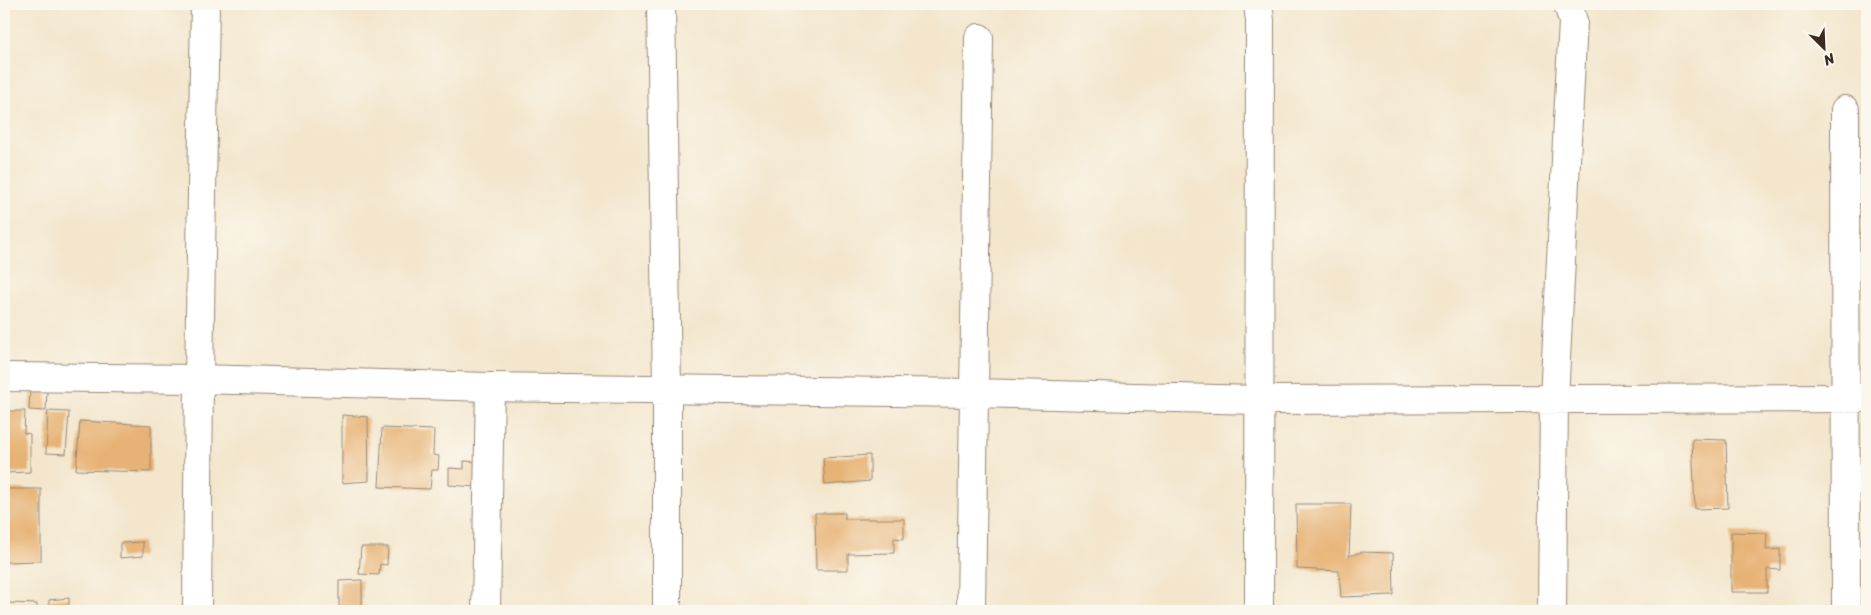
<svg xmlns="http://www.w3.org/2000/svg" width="1871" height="615" font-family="Sriracha,sans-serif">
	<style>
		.building { fill: #e7b274 }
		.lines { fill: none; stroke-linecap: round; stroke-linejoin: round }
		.minor-casing { stroke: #978876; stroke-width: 30 }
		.minor { stroke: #fff; stroke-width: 28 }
	</style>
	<rect width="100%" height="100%" fill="#fbf7ec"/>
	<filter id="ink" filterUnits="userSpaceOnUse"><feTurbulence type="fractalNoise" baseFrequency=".02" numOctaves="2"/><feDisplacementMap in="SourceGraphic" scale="10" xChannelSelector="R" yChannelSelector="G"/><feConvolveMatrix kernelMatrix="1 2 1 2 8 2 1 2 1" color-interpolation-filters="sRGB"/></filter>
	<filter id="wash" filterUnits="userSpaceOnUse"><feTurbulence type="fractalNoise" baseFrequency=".0096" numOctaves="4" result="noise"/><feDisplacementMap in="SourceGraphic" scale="20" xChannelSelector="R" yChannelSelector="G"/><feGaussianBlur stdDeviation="1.12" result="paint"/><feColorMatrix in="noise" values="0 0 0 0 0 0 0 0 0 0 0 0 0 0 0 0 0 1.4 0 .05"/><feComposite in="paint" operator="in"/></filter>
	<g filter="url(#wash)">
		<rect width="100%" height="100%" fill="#f3e6cd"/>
		<g id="blocks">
			<path class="building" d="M30 390 47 391 46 411 29 410Z
				M4 411H25L24 433 30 434V472L4 473Z
				M48 411 69 412 66 454 46 453Z
				M342 415 368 417 369 481 342 483Z
				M80 421 151 425V472L76 470Z
				M382 428 434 430 433 455 439 456 438 470H432L430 489 379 487Z
				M1692 439 1726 440 1728 508 1695 509Z
				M870 455V481L825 485 823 458Z
				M464 461 477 462V487L449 485V468L464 469Z
				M4 489H41V561L4 562Z
				M1296 504H1351L1349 556 1361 552 1393 553 1394 595 1341 597 1339 571 1297 569Z
				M815 513H845V519H904V539L894 538V553L848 554V570H816Z
				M1731 532 1767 533 1766 550 1780 549V570L1767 569V592H1731Z
				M143 542V556L120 558V543Z
				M361 547H388L387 565 380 564 379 575 359 574Z
				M362 580V607L339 608V581Z
				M69 598V611H49V600Z
				M7 603 37 604V611H6Z"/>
		</g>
	</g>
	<g filter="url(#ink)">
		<use href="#blocks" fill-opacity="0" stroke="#978876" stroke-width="1"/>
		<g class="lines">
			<defs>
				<path id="minor" d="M661 4 667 388V611
					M1258 4 1260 21 1259 611
					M1845 110 1846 611
					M4 377 199 379 490 387 974 393 1259 400 1867 398
					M197 611 199 379 205 4
					M486 611 490 387
					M971 611 979 38
					M1552 611 1554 399 1573 21 1568 4"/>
			</defs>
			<use href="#minor" class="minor-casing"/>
			<use href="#minor" class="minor"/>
		</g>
	</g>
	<rect width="1871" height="615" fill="none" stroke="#fbf7ec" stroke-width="20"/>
	<g transform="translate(1824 48) rotate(156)" stroke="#fbf7ec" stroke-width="4" paint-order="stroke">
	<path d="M0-4L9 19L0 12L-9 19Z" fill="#3b2a1e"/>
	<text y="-8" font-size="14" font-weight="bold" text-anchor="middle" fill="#3b2a1e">N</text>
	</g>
</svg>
